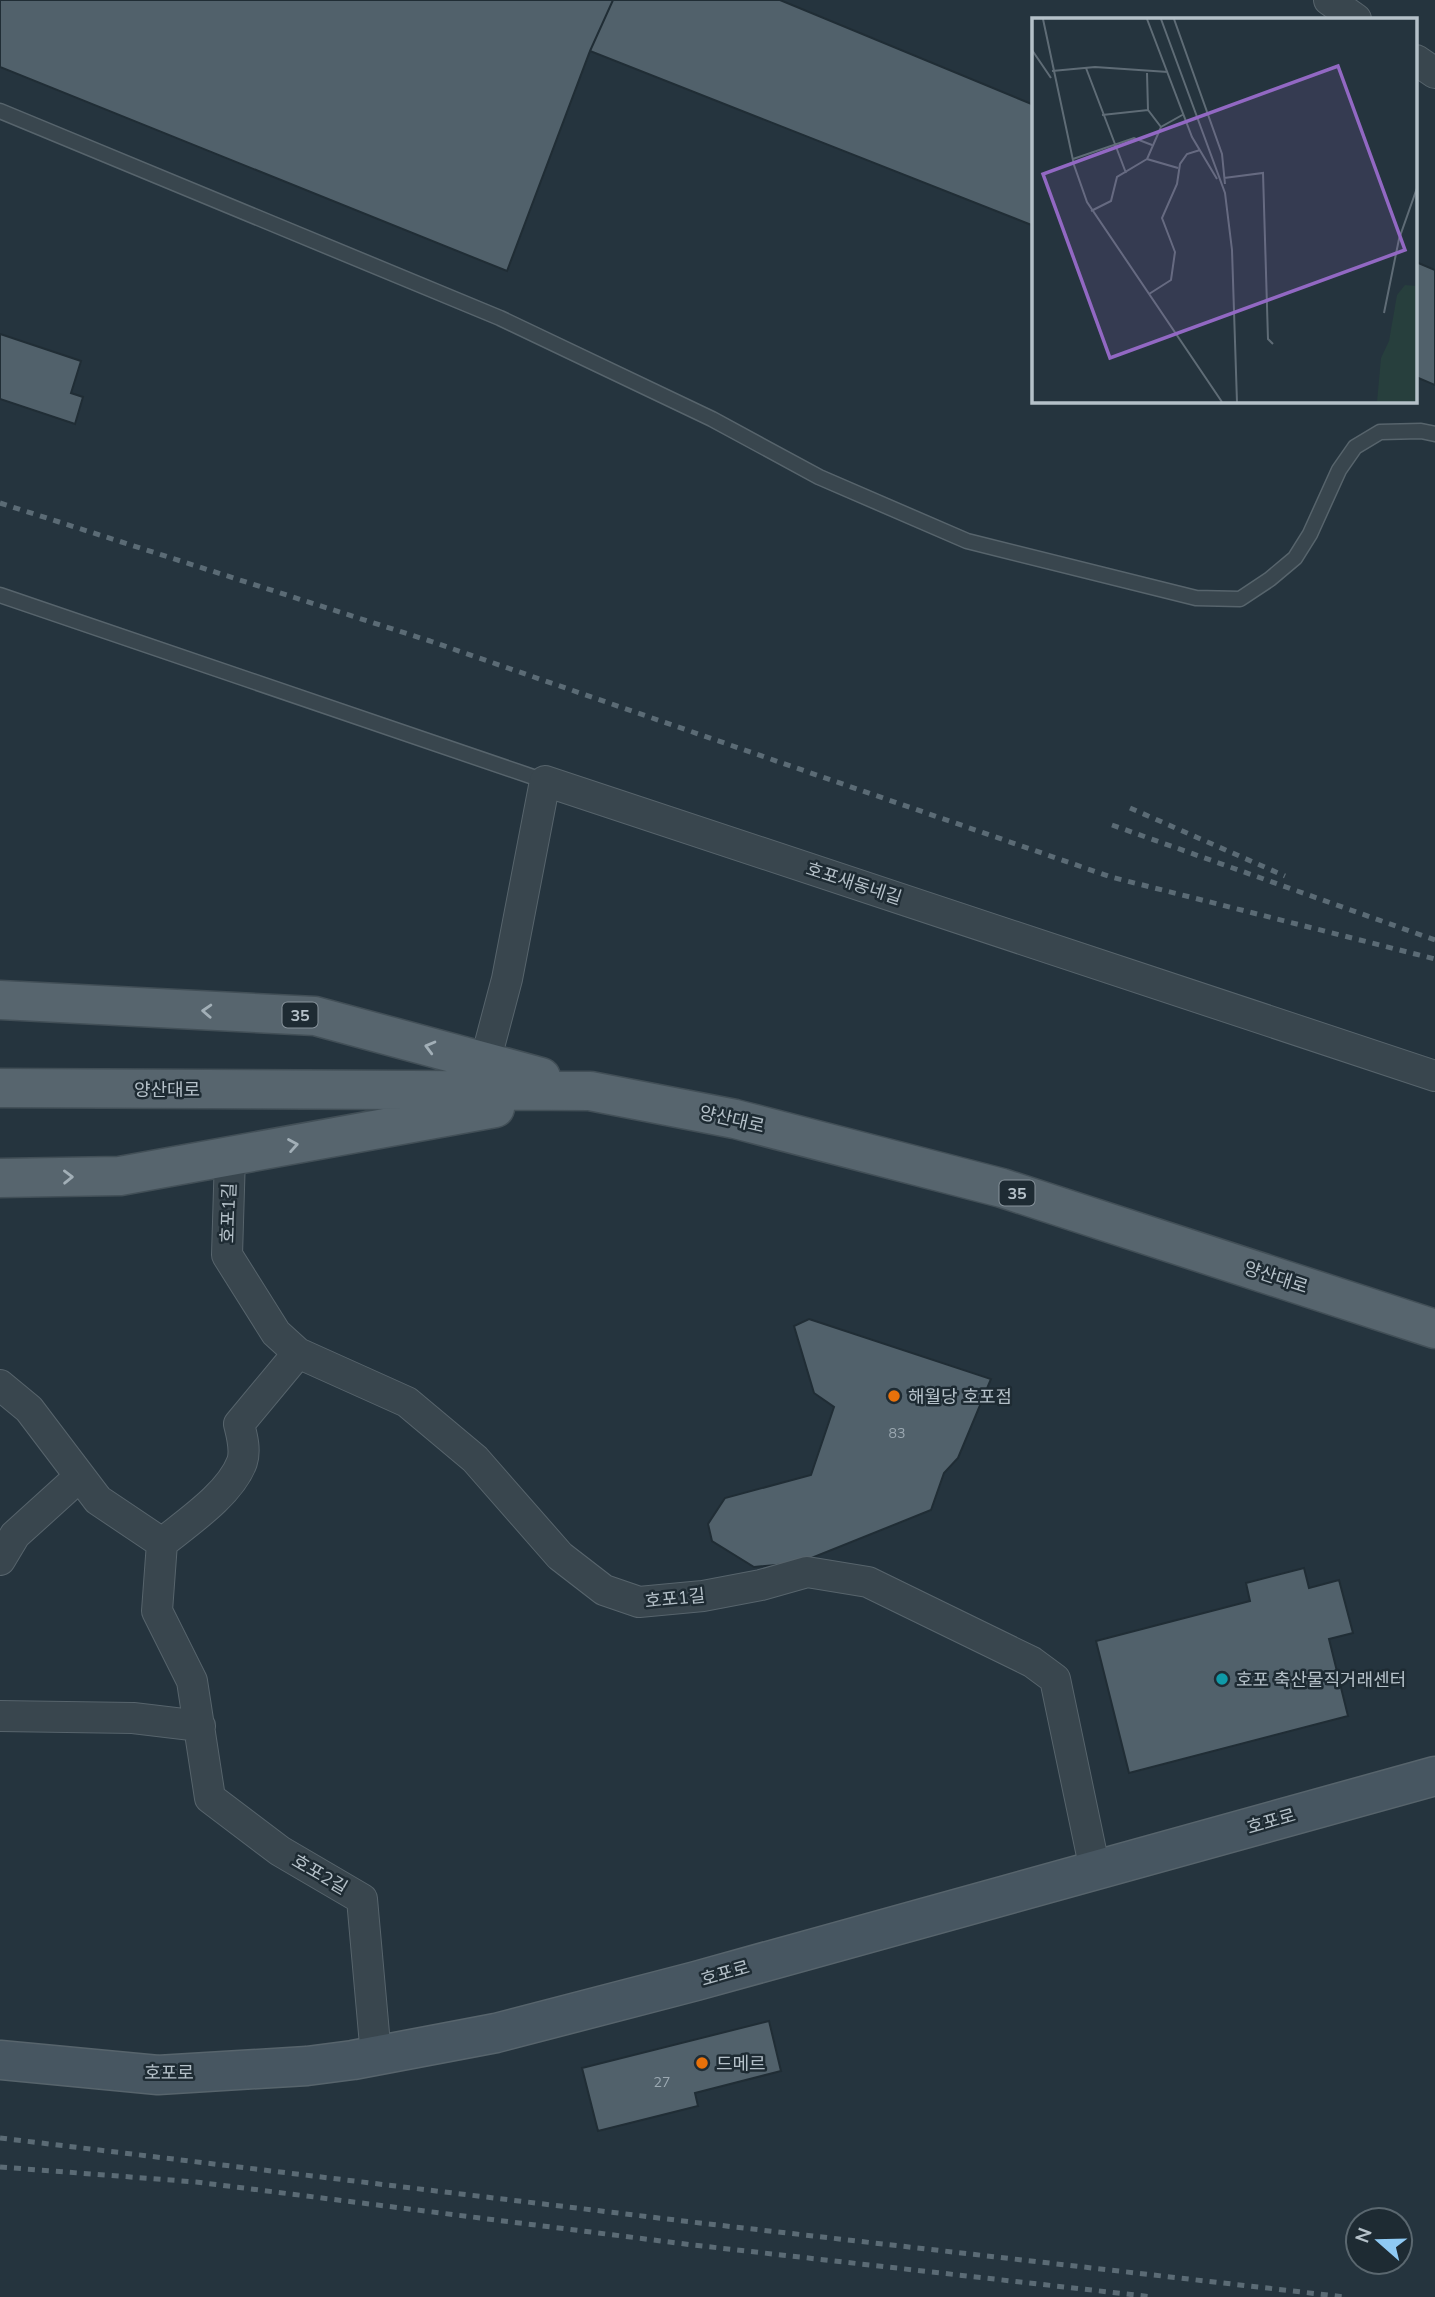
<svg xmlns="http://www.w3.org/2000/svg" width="1435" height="2297" font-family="Mulish,'Noto Sans KR',sans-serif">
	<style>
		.building { fill: #51616b; stroke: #202d35; stroke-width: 2 }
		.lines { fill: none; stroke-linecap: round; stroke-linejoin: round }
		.service-casing { stroke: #57646c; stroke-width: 17 }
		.minor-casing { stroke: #57646c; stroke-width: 32 }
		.secondary-casing { stroke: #57646c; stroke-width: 41 }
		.primary-casing { stroke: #424f57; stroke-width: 41 }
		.service { stroke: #39464e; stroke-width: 14 }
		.minor { stroke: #39464e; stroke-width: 30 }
		.secondary { stroke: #475661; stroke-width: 38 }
		.primary { stroke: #57656e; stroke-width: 38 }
		.rail { stroke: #5b6b75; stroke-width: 5; stroke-dasharray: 7 7; stroke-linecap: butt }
		.oneway { stroke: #a2afb7 }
		.food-dot { fill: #e8710a; stroke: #1e2b33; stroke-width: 2.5 }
		.culture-dot { fill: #0f9aa8; stroke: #1e2b33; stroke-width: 2.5 }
		.labels { text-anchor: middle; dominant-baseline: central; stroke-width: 5; stroke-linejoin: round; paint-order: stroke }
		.number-label { font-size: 14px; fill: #9ca9b2 }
		.shield { fill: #1e2b33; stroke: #88949c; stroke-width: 2 }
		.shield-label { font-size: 16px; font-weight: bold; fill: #b5c1c9 }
		.street-label { font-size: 18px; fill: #b5c1c9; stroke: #1e2b33 }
		.poi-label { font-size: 18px; fill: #b5c1c9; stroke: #1e2b33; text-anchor: start }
		.inset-road { fill: none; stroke: #5f6c76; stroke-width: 2 }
		.view { fill: #9268c3; fill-opacity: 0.15; stroke: #9268c3; stroke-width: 3.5 }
		.inset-edge { fill: none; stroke: #b5c1c9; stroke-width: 3.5 }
	</style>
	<rect width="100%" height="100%" fill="#25343e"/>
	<path class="building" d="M0 0H613L590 51 507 271 0 67Z
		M613 0H780L1034 105V226L590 51Z
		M1416 262 1435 270V385L1416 377Z
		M0 334 81 361 71 393 83 397 75 424 0 399Z
		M809 1319 991 1379 958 1458 944 1473 931 1510 799 1563 754 1567 712 1541 708 1524 725 1498 811 1475 834 1407 814 1393 794 1326Z
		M1304 1568 1309 1588 1339 1580 1353 1633 1329 1639 1348 1716 1129 1773 1096 1641 1250 1601 1246 1583Z
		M769 2021 781 2071 695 2093 698 2106 598 2131 582 2068Z"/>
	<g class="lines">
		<defs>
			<path id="service" d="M0 111 500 318 712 419 819 477 967 541 1196 598 1240 599 1270 579 1295 558 1310 534 1339 470 1355 447 1380 432 1421 431 1435 434
				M0 595 545 781"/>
			<path id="minor" d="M1329 0 1356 19
				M1416 60 1435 73
				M485 1062 507 979 545 781 1435 1076
				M230 1156 227 1255 276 1333 298 1353 407 1402 475 1459 560 1556 604 1590 639 1602 703 1596 761 1585 807 1572 868 1582 1032 1662 1055 1679 1095 1870
				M0 1385 29 1409 98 1500 162 1543C188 1522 230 1494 242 1462 246 1450 242 1436 239 1424L298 1353
				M162 1543 157 1611 192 1681 210 1798 280 1851 362 1899 376 2056
				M0 1560 15 1535 79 1477
				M0 1716 133 1718 200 1726"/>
			<path id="secondary" d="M0 2060 158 2075 307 2066 353 2060 496 2033 696 1981 1435 1776"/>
			<path id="primary" d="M0 1000 315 1016 541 1077
				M0 1088 590 1091 735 1119 1002 1188 1435 1329
				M0 1178 120 1176 495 1108"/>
		</defs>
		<use href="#service" class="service-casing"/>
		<use href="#minor" class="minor-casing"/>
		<use href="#secondary" class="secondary-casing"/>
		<use href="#primary" class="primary-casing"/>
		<use href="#service" class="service"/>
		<use href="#minor" class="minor"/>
		<use href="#secondary" class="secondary"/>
		<use href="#primary" class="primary"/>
		<path class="rail" d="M0 503 430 641 1111 877 1435 959
			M1130 808 1285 876
			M1112 825 1435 940
			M0 2138 700 2223 1345 2297
			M0 2167 196 2182 693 2245 1153 2297"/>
	</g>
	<defs><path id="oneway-chevron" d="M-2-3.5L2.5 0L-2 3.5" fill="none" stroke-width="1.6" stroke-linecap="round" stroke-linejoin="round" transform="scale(1.75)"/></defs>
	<g class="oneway">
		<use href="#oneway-chevron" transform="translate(207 1011) rotate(-177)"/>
		<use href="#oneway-chevron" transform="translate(430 1047) rotate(-165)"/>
		<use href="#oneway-chevron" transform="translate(293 1145) rotate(-10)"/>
		<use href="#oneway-chevron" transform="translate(68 1177) rotate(-1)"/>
	</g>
	<g class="food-dot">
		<circle cx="894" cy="1396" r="7"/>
		<circle cx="702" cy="2063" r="7"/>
	</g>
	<circle class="culture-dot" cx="1222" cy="1679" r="7"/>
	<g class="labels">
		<g class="number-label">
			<text x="897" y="1433">83</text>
			<text x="662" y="2082">27</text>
		</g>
		<g class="shield">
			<rect x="282.5" y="1002.5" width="35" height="25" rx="5"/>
			<rect x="999.5" y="1180.5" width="35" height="25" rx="5"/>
		</g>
		<g class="shield-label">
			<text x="300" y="1015">35</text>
			<text x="1017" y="1193">35</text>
		</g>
		<g class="street-label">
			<text transform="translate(854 883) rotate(18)">호포새동네길</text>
			<text x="167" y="1089">양산대로</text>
			<text transform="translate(732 1119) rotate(13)">양산대로</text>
			<text transform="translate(228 1213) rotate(-88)">호포1길</text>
			<text transform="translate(1276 1277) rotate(18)">양산대로</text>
			<text transform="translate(675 1598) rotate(-6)">호포1길</text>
			<text transform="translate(1271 1821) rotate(-16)">호포로</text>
			<text transform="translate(320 1874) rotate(30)">호포2길</text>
			<text transform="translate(725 1973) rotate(-16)">호포로</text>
			<text x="169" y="2072">호포로</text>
		</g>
		<g class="poi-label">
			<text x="908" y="1396">해월당 호포점</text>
			<text x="1236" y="1679">호포 축산물직거래센터</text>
			<text x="716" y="2063">드메르</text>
		</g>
	</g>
	<g transform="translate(1032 18)">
		<rect width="385" height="385" fill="#25343e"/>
		<path d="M373 267 385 268V384H345L349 340 357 323 365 277Z" fill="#273f3d"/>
		<path class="inset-road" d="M11 1 42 147 55 184 190 384M115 1 160 119 185 161M129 1 193 175 200 232 205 384M142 1 190 136 193 166M0 32 19 60M54 50 94 155M20 53 63 49 136 54M115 55 116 92M70 97 116 92 129 109M41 141 102 120 120 127M146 150 115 141 129 109 152 96M192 160 231 155 236 321 241 326M59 193 79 183 85 159 115 141M117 276 139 262 143 234 130 200 145 166 148 146 155 136 168 132M352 295 367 221 385 170"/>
		<path class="view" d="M306 48 373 232 78 340 11 156Z"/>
		<rect width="385" height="385" class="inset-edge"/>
	</g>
	<g transform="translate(1379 2241) rotate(290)"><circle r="33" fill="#1e2b33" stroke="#5a676f" stroke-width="2"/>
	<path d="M0-5L12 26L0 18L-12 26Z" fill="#8fcaf4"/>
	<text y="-10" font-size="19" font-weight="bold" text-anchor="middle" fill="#b5c1c9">N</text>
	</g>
</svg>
